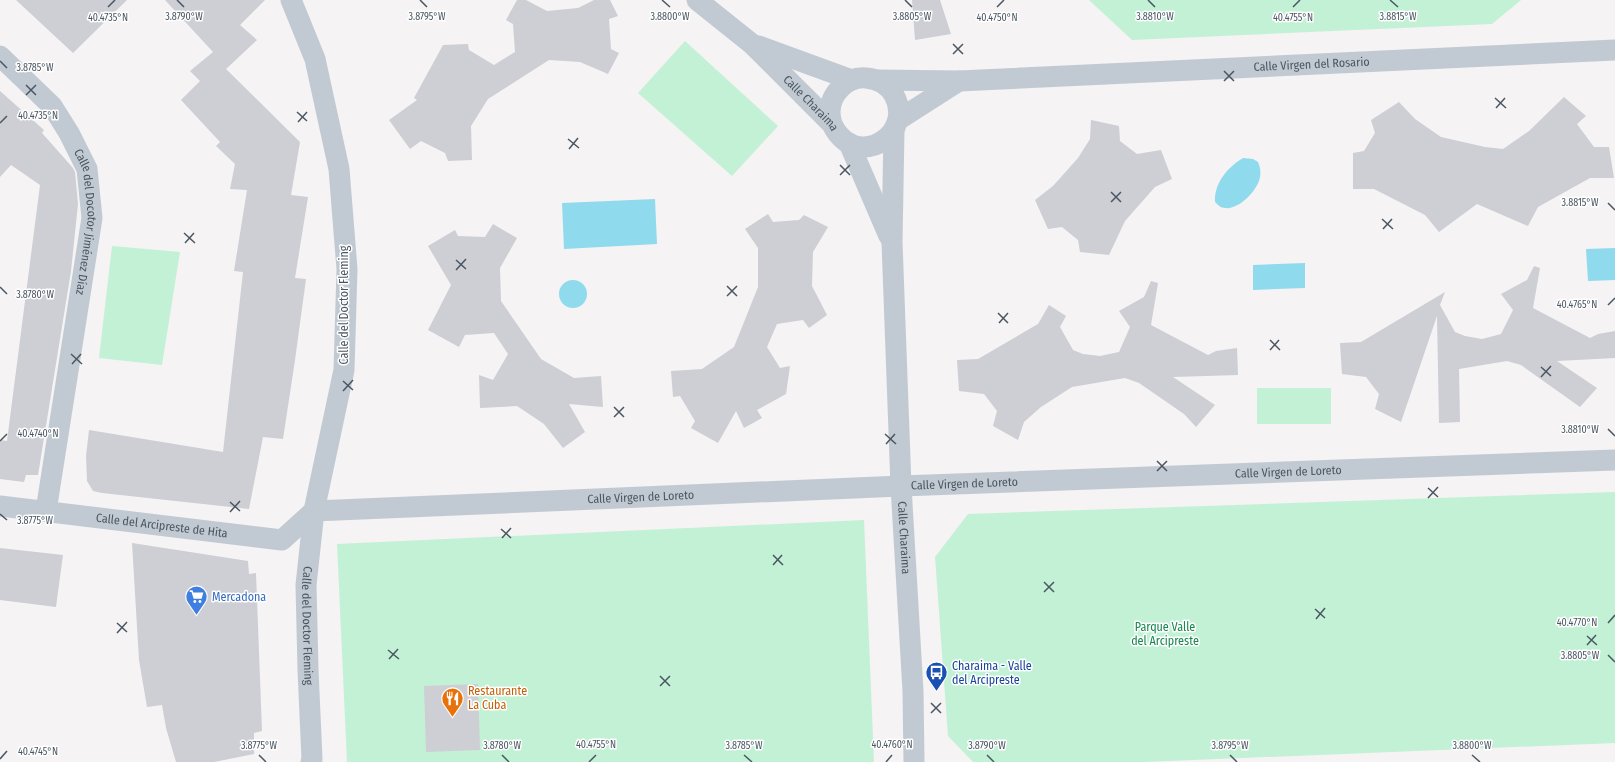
<svg xmlns="http://www.w3.org/2000/svg" width="1615" height="762" font-family="'Fira Sans Condensed',sans-serif">
	<style>
		.green { fill: #c3f1d5 }
		.water { fill: #90daee }
		.building { fill: #cdcfd5 }
		.lines { fill: none; stroke-linecap: round; stroke-linejoin: round }
		.street { stroke: #c1cad2; stroke-width: 21 }
		.ticks { fill: none; stroke: #4a5661; stroke-width: 1.5 }
		.labels { text-anchor: middle; dominant-baseline: central; stroke-width: 3; stroke-linejoin: round; paint-order: stroke }
		.street-label { font-size: 12px; fill: #4a5661; stroke: #fff }
		.shop-label { font-size: 12px; fill: #366cbe; stroke: #fff; text-anchor: start }
		.park-label { font-size: 12px; fill: #17864f; stroke: #fff }
		.transit-label { font-size: 12px; fill: #164399; stroke: #fff; text-anchor: start }
		.food-label { font-size: 12px; fill: #c56008; stroke: #fff; text-anchor: start }
		.ticks-label { font-size: 10px; text-anchor: middle; fill: #4a5661; stroke: #fff; stroke-width: 3; stroke-linejoin: round; paint-order: stroke }
	</style>
	<rect width="100%" height="100%" fill="#f5f3f3"/>
	<path class="green" d="M1089 0H1521L1492 24 1132 40Z
		M685 41 778 126 732 176 638 93Z
		M112 246 180 252 162 365 99 358Z
		M1257 388H1331V424H1257Z
		M1615 492V743L1143 762H973L948 736 935 557 968 514Z
		M864 520 874 762H347L337 544Z"/>
	<path class="water" d="M1243 158 1253 159 1258 162C1260 167 1261 171 1260 177 1258 190 1239 210 1225 208 1221 208 1218 205 1215 202 1214 183 1228 167 1243 158Z
		M655 199 657 244 564 249 562 203Z
		M1615 248V280L1588 281 1586 249Z
		M1305 263V288L1253 290V265Z
		M559 294a14 14 0 1 1 28 0a14 14 0 1 1-28 0Z"/>
	<path class="building" d="M16 0H127L73 53Z
		M165 0H265L240 25 257 40 226 69 300 142 291 195 308 197 295 278 306 279 295 360 283 439 263 437 249 509 102 493 93 491 87 481 86 456 89 430 223 452 243 272 234 271 247 190 230 189 235 164 216 146 220 142 181 100 200 81 190 71 213 52Z
		M517 0H526L547 11 578 8 594 0H610L618 16 609 19 611 49 619 53 608 74 580 62 549 60 488 99 471 126 472 160 448 161 445 153 421 141 410 149 389 120 417 100 414 98 443 45 468 44 469 50 494 65 515 52 513 24 506 20Z
		M912 0H940L951 34 915 40Z
		M0 91 44 130 42 133 73 168 75 172 78 204 71 271 38 475H26L24 482 0 479V440L7 441 40 185 11 165 0 177Z
		M1564 97 1586 116 1577 124 1594 147H1609L1614 178H1590L1538 207 1528 226 1477 204 1439 232 1425 215 1374 189H1353V153L1364 151 1375 133 1371 120 1399 102 1415 119 1441 137 1485 147 1503 149 1529 131Z
		M1091 120 1119 126 1120 141 1137 154 1161 150 1172 179 1155 187 1125 221 1109 255 1080 252 1078 240 1062 227 1048 229 1035 200 1053 186 1078 158 1090 139Z
		M768 214 773 222 799 220 804 215 828 227 813 252 812 286 827 315 809 328 803 320 777 324 767 347 780 368 790 366 786 394 757 410 762 418 744 428 736 411 718 443 691 428 695 421 680 396 673 397 671 371 702 369 734 347 758 287V248L745 229Z
		M493 224 517 238 500 268 501 301 541 359 574 378 601 376 603 407 569 404 585 432 563 448 544 424 517 406 480 408 479 375 493 380 508 354 494 333 465 335 459 347 428 330 451 285 428 246 455 230 458 236 485 237Z
		M1534 266 1540 268 1533 308 1590 338 1598 334 1615 331V358L1557 361 1597 388 1580 407 1521 365 1507 361 1459 369 1460 422 1439 423 1437 316 1401 422 1375 409 1379 394 1366 377 1342 374 1340 343 1361 342 1445 292 1440 305 1455 332 1465 336 1482 339 1501 334 1513 310 1501 294 1527 280Z
		M1151 281 1158 283 1151 325 1208 355 1216 351 1237 348 1238 375 1173 377 1215 405 1196 427 1184 414 1139 383 1125 378 1072 387 1041 407 1024 422 1018 440 993 426 997 411 984 394 959 391 957 360 978 359 1038 324 1049 305 1066 316 1060 327 1073 350 1083 354 1100 356 1119 352 1130 327 1119 311 1144 297Z
		M132 543 248 561 249 574 256 573 262 731 254 733V754L214 762H176L166 728 162 705 147 707 139 660Z
		M0 548 63 555 56 607 0 600Z
		M478 684 480 750 426 752 424 686Z"/>
	<g class="lines">
		<g class="street">
			<path id="s1" d="M291 0 315 59 339 169 347 269 344 370 314 511 306 585 308 670 312 759 311 762"/>
			<path id="s2" d="M697 0 752 44 832 124C834 128 836 132 839 135 865 166 914 131 894 95 888 84 877 79 866 78 847 76 830 94 830 112 830 116 831 120 832 124"/>
			<path d="M759 46 852 80"/>
			<path id="s3" d="M0 56 52 106 69 133 87 169 92 218 46 511"/>
			<path id="s4" d="M877 80 959 81 1615 50"/>
			<path d="M898 120 959 81"/>
			<path id="s5" d="M894 130 892 242 901 486 913 691 914 762"/>
			<path d="M849 143 889 236"/>
			<path id="s6" d="M0 506 282 540 314 511"/>
			<path id="s7" d="M314 511 901 486 1615 460"/>
		</g>
	</g>
	<path class="ticks" d="M177 0 184 7M420 0 427 7M662 0 670 7M905 0 912 7M1148 0 1155 7M1390 0 1398 7M108 7 115 0M997 7 1004 0M1293 7 1300 0M953 44 963 54M953 54 963 44M0 61 7 68M1224 71 1234 81M1224 81 1234 71M26 85 36 95M26 95 36 85M1495 98 1506 108M1496 108 1505 98M297 112 307 121M298 122 307 112M0 123 7 116M568 139 579 148M569 149 578 138M840 165 850 175M840 175 850 165M1111 192 1121 202M1111 202 1121 192M1608 203 1615 210M1382 219 1393 229M1383 229 1392 219M184 233 195 243M185 243 194 233M456 260 466 269M456 270 466 259M727 286 737 296M0 287 7 294M727 296 737 286M1608 305 1615 298M998 313 1008 323M999 323 1008 313M1270 340 1280 350M1270 350 1279 340M71 354 82 364M72 364 81 354M1541 367 1551 376M1541 377 1551 366M343 381 353 390M343 391 353 380M614 407 624 417M614 417 624 407M1608 429 1615 436M885 434 896 444M0 441 7 434M886 444 895 434M1157 461 1167 471M1157 471 1167 461M1428 488 1438 497M1428 498 1438 487M230 502 240 511M230 512 240 501M0 514 7 520M501 529 511 538M502 538 511 528M773 555 783 565M773 565 782 555M1044 582 1054 592M1044 592 1054 582M1315 609 1325 618M1316 619 1325 608M117 623 127 632M1608 623 1615 615M117 633 127 622M1587 636 1597 645M1587 645 1596 635M388 650 399 659M1608 655 1615 662M389 659 398 649M660 676 670 686M660 686 670 676M931 703 941 713M931 713 941 703M259 755 266 762M502 755 509 762M744 755 752 762M987 755 994 762M1230 755 1237 762M1472 755 1480 762M0 759 7 751M589 762 596 755M886 762 892 755"/>
	<defs>
		<symbol id="supermarket-pin" viewBox="-11 -11 22 30"><path d="M0 17L-7.5 6A9.5 9.5 0 1 1 7.5 6Z" fill="#3f7fe0" stroke="#fff"/><path d="M-6-5.5h2.5l.6 2H6L4.5 2H-2.5L-4.4-4H-6ZM-1.5 3.2a1.3 1.3 0 1 0 .1 0ZM3 3.2a1.3 1.3 0 1 0 .1 0Z" fill="#fff"/></symbol>
		<symbol id="bus-pin" viewBox="-11 -11 22 30"><path d="M0 17L-7.5 6A9.5 9.5 0 1 1 7.5 6Z" fill="#1a4fb4" stroke="#fff"/><path d="M-5-6H5V4H4V6H2V4H-2V6H-4V4H-5ZM-3.5-4V0h7V-4ZM-3.5 1.2v1.5H-2V1.2ZM2 1.2v1.5H3.5V1.2Z" fill="#fff"/></symbol>
		<symbol id="restaurant-pin" viewBox="-11 -11 22 30"><path d="M0 17L-7.5 6A9.5 9.5 0 1 1 7.5 6Z" fill="#e8710a" stroke="#fff"/><path d="M-5-6h1v4h1v-4h1v4h1v-4h1v5L-1.5 .5V6h-2V.5L-5-1ZM5-6V6H3V1.5H1.5Q1.5-4 5-6Z" fill="#fff"/></symbol>
	</defs>
	<g fill-rule="evenodd">
		<use href="#supermarket-pin" x="184" y="584" width="25" height="34"/>
		<use href="#bus-pin" x="924" y="660" width="25" height="34"/>
		<use href="#restaurant-pin" x="440" y="686" width="25" height="34"/>
	</g>
	<g class="labels">
		<g class="street-label">
			<text stroke="none"><textPath href="#s4" startOffset="435">Calle Virgen del Rosario</textPath></text>
			<text stroke="none"><textPath href="#s2" startOffset="154">Calle Charaima</textPath></text>
			<text stroke="none"><textPath href="#s3" startOffset="197">Calle del Docotor Jiménez Díaz</textPath></text>
			<text transform="translate(344 305) rotate(-90)">Calle del Doctor Fleming</text>
			<text stroke="none"><textPath href="#s7" startOffset="975">Calle Virgen de Loreto</textPath></text>
			<text stroke="none"><textPath href="#s7" startOffset="651">Calle Virgen de Loreto</textPath></text>
			<text stroke="none"><textPath href="#s7" startOffset="327">Calle Virgen de Loreto</textPath></text>
			<text stroke="none"><textPath href="#s6" startOffset="163">Calle del Arcipreste de Hita</textPath></text>
			<text stroke="none"><textPath href="#s5" startOffset="408">Calle Charaima</textPath></text>
			<text stroke="none"><textPath href="#s1" startOffset="637">Calle del Doctor Fleming</textPath></text>
		</g>
		<g class="shop-label">
			<text x="212" y="597">Mercadona</text>
		</g>
		<g class="park-label">
			<text x="1165" y="627">Parque Valle<tspan x="1165" dy="14">del Arcipreste</tspan></text>
		</g>
		<g class="transit-label">
			<text x="952" y="666">Charaima - Valle<tspan x="952" dy="14">del Arcipreste</tspan></text>
		</g>
		<g class="food-label">
			<text x="468" y="691">Restaurante<tspan x="468" dy="14">La Cuba</tspan></text>
		</g>
	</g>
	<g class="ticks-label">
		<text x="184" y="20">3.8790°W</text>
		<text x="427" y="20">3.8795°W</text>
		<text x="670" y="20">3.8800°W</text>
		<text x="912" y="20">3.8805°W</text>
		<text x="1155" y="20">3.8810°W</text>
		<text x="1398" y="20">3.8815°W</text>
		<text x="108" y="21">40.4735°N</text>
		<text x="997" y="21">40.4750°N</text>
		<text x="1293" y="21">40.4755°N</text>
		<text x="35" y="71">3.8785°W</text>
		<text x="38" y="119">40.4735°N</text>
		<text x="1580" y="206">3.8815°W</text>
		<text x="35" y="298">3.8780°W</text>
		<text x="1577" y="308">40.4765°N</text>
		<text x="1580" y="433">3.8810°W</text>
		<text x="38" y="437">40.4740°N</text>
		<text x="35" y="524">3.8775°W</text>
		<text x="1577" y="626">40.4770°N</text>
		<text x="1580" y="659">3.8805°W</text>
		<text x="596" y="748">40.4755°N</text>
		<text x="892" y="748">40.4760°N</text>
		<text x="259" y="749">3.8775°W</text>
		<text x="502" y="749">3.8780°W</text>
		<text x="744" y="749">3.8785°W</text>
		<text x="987" y="749">3.8790°W</text>
		<text x="1230" y="749">3.8795°W</text>
		<text x="1472" y="749">3.8800°W</text>
		<text x="38" y="755">40.4745°N</text>
	</g>
</svg>
